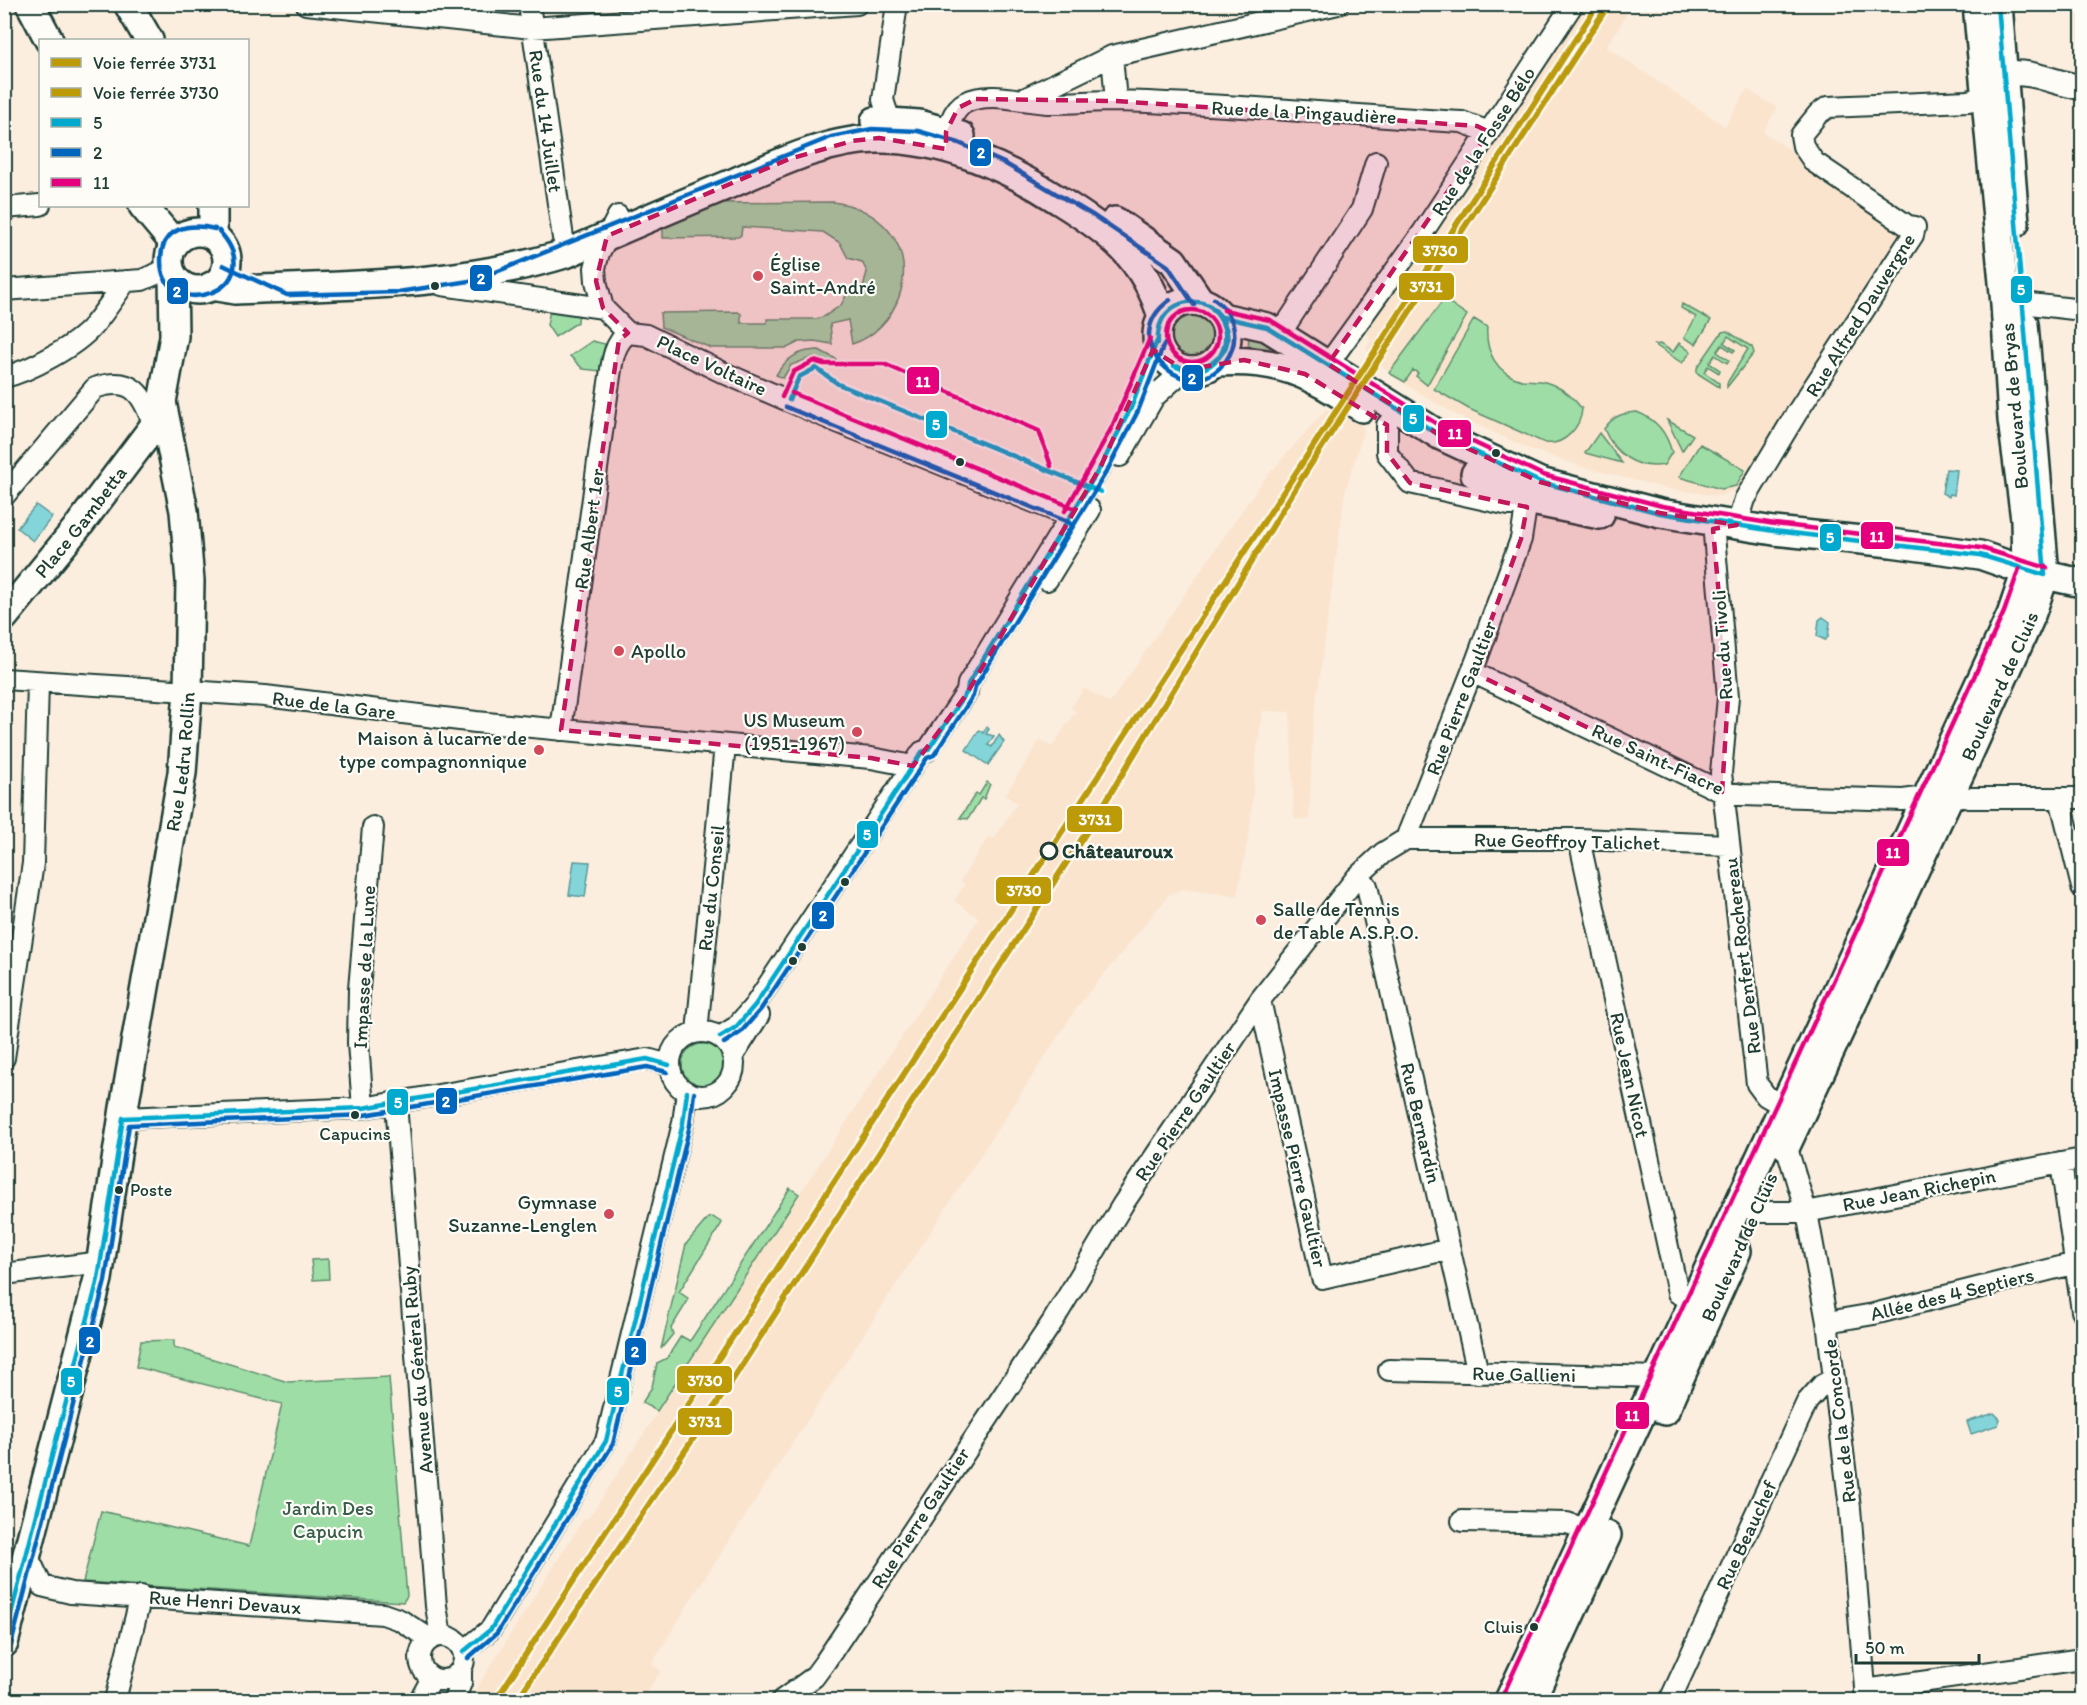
<svg xmlns="http://www.w3.org/2000/svg" width="2087" height="1705" font-family="Itim,sans-serif">
	<style>
		.built { fill: #fae4ce }
		.green { fill: #9edda6; stroke: #5e8d6d; stroke-width: 1.5 }
		.water { fill: #83d5d9; stroke: #5b9897; stroke-width: 1.5 }
		.lines { fill: none; stroke-linecap: round; stroke-linejoin: round }
		.minor-casing { stroke: #1f3d34; stroke-width: 24 }
		.tertiary-casing { stroke: #1f3d34; stroke-width: 28 }
		.secondary-casing { stroke: #1f3d34; stroke-width: 32 }
		.minor { stroke: #fdfcf7; stroke-width: 20 }
		.tertiary { stroke: #fdfcf7; stroke-width: 24 }
		.secondary { stroke: #fdfcf7; stroke-width: 27 }
		.bus-1-casing { stroke: #fdfcf7; stroke-width: 9 }
		.bus-2-casing { stroke: #fdfcf7; stroke-width: 9 }
		.bus-3-casing { stroke: #fdfcf7; stroke-width: 9 }
		.bus-1 { stroke: #00a9ce; stroke-width: 4.5 }
		.bus-2 { stroke: #0065bd; stroke-width: 4.5 }
		.bus-3 { stroke: #e5007d; stroke-width: 4.5 }
		.rail-1-casing { stroke: #fdfcf7; stroke-width: 10 }
		.rail-2-casing { stroke: #fdfcf7; stroke-width: 10 }
		.rail-1 { stroke: #bc9a08; stroke-width: 6 }
		.rail-2 { stroke: #bc9a08; stroke-width: 6 }
		.marked { fill: #c2185b; fill-opacity: 0.2; stroke: #c2185b; stroke-width: 4.5; stroke-dasharray: 12 8; stroke-linejoin: round }
		.poi-dot { fill: #d1495b; stroke: #fdfcf7; stroke-width: 2 }
		.bus-dot { fill: #1f3d34; stroke: #fdfcf7; stroke-width: 2 }
		.stop-dot { fill: #fdfcf7; stroke: #1f3d34; stroke-width: 3 }
		.labels { text-anchor: middle; dominant-baseline: central; stroke-width: 4.5; stroke-linejoin: round; paint-order: stroke }
		.bus-label { font-size: 18px; fill: #1f3d34; stroke: #fdfcf7 }
		.street-label { font-size: 20px; fill: #1f3d34; stroke: #fdfcf7 }
		.poi-label { font-size: 20px; fill: #1f3d34; stroke: #fdfcf7; text-anchor: start }
		.stop-label { font-size: 20px; font-weight: bold; fill: #1f3d34; stroke: #fdfcf7; text-anchor: start }
		.park-label { font-size: 20px; fill: #385d4b; stroke: #fdfcf7 }
		.line-badge { stroke: #fdfcf7; stroke-width: 2 }
		.badge-label { font-size: 16px; text-anchor: middle; font-weight: bold; fill: #fff }
	</style>
	<rect width="100%" height="100%" fill="#fbeedf"/>
	<filter id="ink" filterUnits="userSpaceOnUse"><feTurbulence type="fractalNoise" baseFrequency=".0167" numOctaves="2"/><feDisplacementMap in="SourceGraphic" scale="12" xChannelSelector="R" yChannelSelector="G"/><feConvolveMatrix kernelMatrix="1 2 1 2 8 2 1 2 1" color-interpolation-filters="sRGB"/></filter>
	<g filter="url(#ink)">
		<path class="built" d="M1580 5H1633L1606 47 1725 126 1747 89 1777 108 1763 132 1896 219 1905 231 1738 489 1719 496 1668 489 1583 467 1529 449 1454 414 1392 376 1366 350 1370 341 1366 328 1427 243Z
			M1326 409 1361 424 1364 429 1345 493 1313 727 1309 820 1294 819 1290 712 1263 711 1256 757 1250 828 1237 896 1182 889 1170 894 1078 1006 691 1599 652 1664 661 1671 641 1700H469L583 1520 590 1516 979 918 954 901 965 884 960 881 989 836 994 839 1017 803 1005 795 1040 740 1052 747 1076 711 1071 708 1084 688 1110 703 1261 483Z"/>
		<path class="green" d="M833 202C856 205 874 213 889 231 921 270 896 330 852 344L848 320 830 324 832 344 814 341 799 342 787 348H711L661 327 660 313 738 312 741 314V323H767V319H816L825 316 841 305 848 292 863 287 867 272 862 262 848 258 840 243 823 232 742 227 741 235 738 237 663 238V223L710 203Z
			M1444 299 1467 315 1427 385 1416 376 1418 373 1413 370 1405 382 1389 373Z
			M1682 304 1711 320 1696 344 1684 338 1696 317 1681 308Z
			M551 305 579 310 578 322 555 337 547 325Z
			M1168 335a23 23 0 1 1 46 0a23 23 0 1 1-46 0Z
			M1474 319 1487 327C1485 352 1497 374 1522 380 1530 381 1538 380 1545 382 1560 386 1573 397 1582 409 1581 427 1564 446 1545 443L1469 409 1434 389Z
			M1249 331 1318 367 1248 353Z
			M1727 331 1752 347 1754 353 1727 387V383L1748 349 1728 336 1724 343 1735 350 1733 352 1722 345 1717 352 1729 360 1727 363 1715 355 1709 363 1720 370 1719 373 1708 366 1704 372 1719 383V387L1697 373V368L1722 332Z
			M592 341 605 344 601 371 583 369 570 356Z
			M1679 343 1691 352 1682 363 1655 345 1660 344 1673 352Z
			M819 350 836 359 837 364 833 366 813 357 791 365 783 378 776 375C786 358 799 350 819 350Z
			M1637 412C1657 420 1666 432 1672 452L1664 465C1637 470 1614 454 1604 429 1613 416 1622 413 1637 412Z
			M1667 420 1693 435 1682 451Z
			M1599 433 1622 463 1585 453Z
			M1700 444 1745 470 1736 486 1721 489 1679 477Z
			M987 782 990 784 984 799 981 798 968 819 960 818 976 793 979 795Z
			M682 1065a21 21 0 1 1 42 0a21 21 0 1 1-42 0Z
			M790 1188 799 1194 657 1411 642 1403 652 1387 657 1363 667 1358 681 1336 690 1341Z
			M713 1217 722 1223 679 1292 689 1299 671 1328 673 1334 661 1349 686 1244 708 1218Z
			M328 1259 329 1279 313 1280 311 1260Z
			M174 1340V1347L288 1382 389 1377 407 1596 403 1602 83 1582 101 1511 249 1546 282 1404 136 1367 141 1341Z"/>
		<path class="water" d="M1946 469 1957 470 1954 495 1950 494 1949 497 1942 493Z
			M36 505 52 517 33 541 17 528Z
			M1823 617 1830 622 1828 637 1825 640 1817 636 1819 620Z
			M987 727 989 729 986 734 994 736 988 745 992 747 999 735 1004 742 988 765 966 750 979 730 983 733Z
			M574 861 590 862 585 897 569 895Z
			M1994 1413 2000 1419 1998 1425 1971 1434 1967 1422Z"/>
		<g class="lines">
			<defs>
				<path id="minor" d="M306 4 532 28 857 4
					M529 4 563 238
					M1112 56 1116 101
					M1024 99 1112 56 1338 4
					M890 121 883 100 897 4
					M946 145C946 131 952 109 966 102 992 90 1025 103 1052 103 1073 103 1095 101 1116 101 1231 104 1347 115 1462 122L1489 132
					M4 208 40 205
					M618 216 599 253 595 268 596 281 603 308 628 333 646 335 724 373 835 421 1083 522
					M442 285 603 308
					M4 290 142 280 170 268
					M2005 304 2022 303 2082 310
					M1280 334 1362 209 1376 162
					M1328 364 1423 232 1573 4
					M4 377C30 371 76 346 93 326 105 312 115 296 126 281
					M1120 456 1154 397 1184 370
					M4 496 95 388C133 375 143 395 154 426
					M1737 525 1745 499 1796 414 1913 235 1915 227 1908 226 1814 162 1803 146 1801 135 1818 114 1828 107 1968 101 1984 97 1992 88
					M1714 535 1728 697 1721 773 1757 1084 1766 1096 1784 1106
					M1047 580 1090 510
					M1472 672 1722 792 1743 795 1903 800 1949 794 1969 798H2082
					M4 679 265 696 476 722 871 758 913 766
					M561 730 608 389C612 368 611 346 628 333
					M2060 798 2082 887
					M1406 839H1579L1728 845
					M1579 839 1678 1293 1694 1301
					M1357 877 1367 886 1478 1373
					M1260 1000 1322 1278 1450 1249
					M697 1032 725 745
					M670 1064a32 32 0 1 1 64 0a32 32 0 1 1-64 0Z
					M720 1037 736 1027 755 1005 922 752 928 750 967 692 968 684 1101 466 1131 408 1157 341
					M733 1056 759 1015
					M4 1058 33 863 38 683
					M396 1103 436 1606 441 1636
					M363 1108 358 1043 359 989 373 827
					M123 1118 363 1108 647 1059 669 1065
					M1786 1145 1808 1218 1827 1322 1850 1508 1866 1700
					M2061 1163 2082 1311
					M1755 1212H1806L2082 1159
					M4 1274 101 1262
					M1827 1322 1874 1314 2076 1263
					M1389 1370 1660 1377
					M1462 1521 1567 1523 1598 1533
					M27 1564 32 1565 42 1586 71 1593 383 1614 400 1620 430 1639
					M420 1658a22 22 0 1 1 44 0a22 22 0 1 1-44 0Z
					M463 1652 491 1629 606 1441 683 1123 687 1092
					M1865 1690 2082 1659
					M115 1700 141 1596
					M420 1700 432 1678
					M454 1700 461 1683V1669
					M782 1700 814 1677 825 1662 1053 1321 1123 1204 1260 1000 1357 877 1383 853 1406 839 1477 659 1521 539 1526 507 1524 497 1513 505H1509L1410 483 1387 453V425
					M1670 1700 1807 1402 1822 1385 1833 1379"/>
				<path id="tertiary" d="M2004 74C2037 70 2053 84 2082 87"/>
				<g id="secondary">
					<path d="M30 4 49 40"/>
					<path d="M128 4 149 40"/>
					<path d="M1998 4 2015 223"/>
					<path d="M875 121 919 124 961 136"/>
					<path d="M143 206 174 243"/>
					<path d="M1115 221 1173 261 1200 301"/>
					<circle cx="198" cy="261" r="29"/>
					<path d="M213 236V206"/>
					<path d="M211 286 235 290C347 285 459 287 568 253 623 229 679 205 735 182 779 163 829 139 878 139 941 138 1008 167 1060 201 1110 232 1144 258 1162 317"/>
					<circle cx="1192" cy="336" r="35"/>
					<path d="M1222 317 1267 327 1441 436 1540 482 1660 513 1774 531 1891 543 1980 555 2026 571 2082 583"/>
					<path d="M1216 362C1283 358 1307 374 1362 408"/>
					<path d="M1475 474 1532 501 1600 515"/>
					<path id="s1" d="M4 617 80 524 154 426 162 402 174 336 173 276"/>
					<path id="s2" d="M1786 1146 1963 767 2029 621 2045 575 2024 324"/>
					<path d="M1665 1411 1737 1251"/>
					<path id="s3" d="M4 1643 98 1279 124 1108 182 773 188 690 190 581 184 511 162 402"/>
					<path d="M1509 1700 2011 615 2026 571 2025 519 2012 420 2005 304 1977 4"/>
					<path d="M1531 1700 1607 1535"/>
				</g>
			</defs>
			<use href="#minor" class="minor-casing"/>
			<use href="#tertiary" class="tertiary-casing"/>
			<use href="#secondary" class="secondary-casing"/>
			<use href="#minor" class="minor"/>
			<use href="#tertiary" class="tertiary"/>
			<use href="#secondary" class="secondary"/>
			<defs>
				<path id="bus-1" d="M1998 4 2045 575
					M1209 305C1225 316 1235 340 1220 356
					M1209 305C1224 320 1231 336 1220 356
					M1222 317 1267 327 1441 436 1540 482 1660 513 1774 531 1980 555 2045 575
					M1158 343C1156 312 1181 294 1209 305
					M1174 366C1192 371 1207 369 1220 356
					M1174 366C1192 374 1208 371 1220 356
					M789 400 799 377 816 368 838 384 1101 492
					M720 1037 736 1027 755 1005 922 752 928 750 967 692 968 684 1101 466 1131 408 1157 341
					M123 1118 363 1108 647 1059 669 1065
					M4 1641 98 1279 123 1118
					M463 1652 491 1629 606 1441 683 1123 687 1092"/>
				<path id="bus-2" d="M215 229C189 223 161 227 161 260 161 326 275 291 219 231
					M223 265 287 295 398 292 476 280 831 137 872 129 918 131 959 143 1004 163 1094 216 1168 266 1194 305
					M1170 300C1157 309 1148 322 1149 339 1151 352 1157 361 1167 369 1211 405 1264 335 1214 299
					M786 407 1068 522 1072 525 1059 546
					M724 1043 741 1032 761 1009 927 758 934 755 973 696 975 687 1108 469 1138 411 1164 344
					M11 1645 105 1281 129 1125 364 1115 647 1067 667 1072
					M468 1658 497 1633 613 1444 690 1125 694 1093"/>
				<path id="bus-3" d="M1166 336a26 26 0 1 1 52 0a26 26 0 1 1-52 0Z
					M1224 310 1270 320 1445 429 1543 475 1662 506 1775 524 1981 548 2047 568
					M792 393 1074 508
					M782 397 793 372 814 361 824 364H884L1039 431 1051 466
					M1065 511 1112 427 1150 338
					M1502 1697 2004 612 2019 569"/>
			</defs>
			<use href="#bus-1" class="bus-1-casing"/>
			<use href="#bus-2" class="bus-2-casing"/>
			<use href="#bus-3" class="bus-3-casing"/>
			<use href="#bus-1" class="bus-1"/>
			<use href="#bus-2" class="bus-2"/>
			<use href="#bus-3" class="bus-3"/>
			<defs>
				<path id="rail-1" d="M517 1700 726 1390 1098 814 1300 481 1609 4"/>
				<path id="rail-2" d="M496 1700 1372 356 1598 4"/>
			</defs>
			<use href="#rail-1" class="rail-1-casing"/>
			<use href="#rail-2" class="rail-2-casing"/>
			<use href="#rail-1" class="rail-1"/>
			<use href="#rail-2" class="rail-2"/>
		</g>
	</g>
	<path class="marked" d="M976 99 1116 101 1477 126 1489 132 1328 364 1441 436 1540 482 1660 513 1737 525 1713 529 1728 697 1722 792 1472 672 1521 539 1527 507 1410 483 1387 453V425L1305 374 1244 360 1184 370 1153 350 1101 466 966 695 913 766 871 758 561 730 619 340 628 333 603 308 596 281 607 236 789 159 852 141 879 138 946 149V132L958 108Z"/>
	<g class="poi-dot">
		<circle cx="758" cy="276" r="6"/>
		<circle cx="619" cy="651" r="6"/>
		<circle cx="857" cy="732" r="6"/>
		<circle cx="539" cy="750" r="6"/>
		<circle cx="1261" cy="920" r="6"/>
		<circle cx="609" cy="1214" r="6"/>
	</g>
	<g class="bus-dot">
		<circle cx="435" cy="286" r="5"/>
		<circle cx="1496" cy="453" r="5"/>
		<circle cx="960" cy="462" r="5"/>
		<circle cx="845" cy="882" r="5"/>
		<circle cx="802" cy="947" r="5"/>
		<circle cx="793" cy="961" r="5"/>
		<circle cx="355" cy="1115" r="5"/>
		<circle cx="119" cy="1190" r="5"/>
		<circle cx="1534" cy="1627" r="5"/>
	</g>
	<circle class="stop-dot" cx="1049" cy="851" r="8"/>
	<g class="labels">
		<g class="bus-label">
			<text x="355" y="1134">Capucins</text>
			<text x="130" y="1190" text-anchor="start">Poste</text>
			<text x="1523" y="1627" text-anchor="end">Cluis</text>
		</g>
		<g class="street-label">
			<text transform="translate(1304 112) rotate(3)">Rue de la Pingaudière</text>
			<text transform="translate(546 121) rotate(82)">Rue du 14 Juillet</text>
			<text transform="translate(1483 141) rotate(-57)">Rue de la Fosse Bélo</text>
			<text transform="translate(1860 315) rotate(-58)">Rue Alfred Dauvergne</text>
			<text transform="translate(712 365) rotate(25)">Place Voltaire</text>
			<text transform="translate(2014 406) rotate(-95)">Boulevard de Bryas</text>
			<text stroke="none"><textPath href="#s1" startOffset="122">Place Gambetta</textPath></text>
			<text transform="translate(589 529) rotate(-82)">Rue Albert 1er</text>
			<text transform="translate(1722 645) rotate(-94)">Rue du Tivoli</text>
			<text stroke="none"><textPath href="#s2" startOffset="507">Boulevard de Cluis</textPath></text>
			<text transform="translate(1461 698) rotate(-69)">Rue Pierre Gaultier</text>
			<text transform="translate(334 705) rotate(7)">Rue de la Gare</text>
			<text transform="translate(1658 759) rotate(25)">Rue Saint-Fiacre</text>
			<text stroke="none"><textPath href="#s3" startOffset="900">Rue Ledru Rollin</textPath></text>
			<text transform="translate(1567 841) rotate(1)">Rue Geoffroy Talichet</text>
			<text transform="translate(711 888) rotate(-84)">Rue du Conseil</text>
			<text transform="translate(1742 956) rotate(-97)">Rue Denfert Rochereau</text>
			<text transform="translate(364 967) rotate(-87)">Impasse de la Lune</text>
			<text transform="translate(1630 1075) rotate(78)">Rue Jean Nicot</text>
			<text transform="translate(1185 1111) rotate(-56)">Rue Pierre Gaultier</text>
			<text transform="translate(1421 1123) rotate(77)">Rue Bernardin</text>
			<text transform="translate(1298 1168) rotate(77)">Impasse Pierre Gaultier</text>
			<text transform="translate(1919 1190) rotate(-11)">Rue Jean Richepin</text>
			<text transform="translate(1739 1247) rotate(-66)">Boulevard de Cluis</text>
			<text transform="translate(1952 1294) rotate(-14)">Allée des 4 Septiers</text>
			<text transform="translate(417 1370) rotate(-95)">Avenue du Général Ruby</text>
			<text transform="translate(1524 1374) rotate(1)">Rue Gallieni</text>
			<text transform="translate(1839 1421) rotate(-97)">Rue de la Concorde</text>
			<text transform="translate(920 1518) rotate(-57)">Rue Pierre Gaultier</text>
			<text transform="translate(1746 1535) rotate(-65)">Rue Beauchef</text>
			<text transform="translate(225 1602) rotate(4)">Rue Henri Devaux</text>
		</g>
		<g class="poi-label">
			<text x="770" y="264">Église<tspan x="770" dy="23">Saint-André</tspan></text>
			<text x="631" y="651">Apollo</text>
			<text x="845" y="720" text-anchor="end">US Museum<tspan x="845" dy="23">(1951-1967)</tspan></text>
			<text x="527" y="738" text-anchor="end">Maison à lucarne de<tspan x="527" dy="23">type compagnonnique</tspan></text>
			<text x="1273" y="909">Salle de Tennis<tspan x="1273" dy="23">de Table A.S.P.O.</tspan></text>
			<text x="597" y="1202" text-anchor="end">Gymnase<tspan x="597" dy="23">Suzanne-Lenglen</tspan></text>
		</g>
		<g class="stop-label">
			<text x="1062" y="851">Châteauroux</text>
		</g>
		<g class="park-label">
			<text x="328" y="1508">Jardin Des<tspan x="328" dy="23">Capucin</tspan></text>
		</g>
	</g>
	<g class="line-badge">
		<rect x="969" y="138" width="23" height="29" rx="6" fill="#0065bd"/>
		<rect x="1412" y="235" width="57" height="29" rx="6" fill="#bc9a08"/>
		<rect x="469" y="264" width="24" height="28" rx="6" fill="#0065bd"/>
		<rect x="1398" y="272" width="57" height="29" rx="6" fill="#bc9a08"/>
		<rect x="2010" y="275" width="23" height="29" rx="6" fill="#00a9ce"/>
		<rect x="166" y="277" width="23" height="28" rx="6" fill="#0065bd"/>
		<rect x="1181" y="364" width="23" height="28" rx="6" fill="#0065bd"/>
		<rect x="906" y="366" width="34" height="29" rx="6" fill="#e5007d"/>
		<rect x="1402" y="404" width="23" height="29" rx="6" fill="#00a9ce"/>
		<rect x="925" y="410" width="23" height="29" rx="6" fill="#00a9ce"/>
		<rect x="1437" y="419" width="35" height="29" rx="6" fill="#e5007d"/>
		<rect x="1860" y="521" width="34" height="29" rx="6" fill="#e5007d"/>
		<rect x="1819" y="523" width="23" height="29" rx="6" fill="#00a9ce"/>
		<rect x="1066" y="805" width="57" height="28" rx="6" fill="#bc9a08"/>
		<rect x="856" y="820" width="23" height="29" rx="6" fill="#00a9ce"/>
		<rect x="1876" y="838" width="34" height="29" rx="6" fill="#e5007d"/>
		<rect x="995" y="876" width="57" height="29" rx="6" fill="#bc9a08"/>
		<rect x="811" y="901" width="24" height="29" rx="6" fill="#0065bd"/>
		<rect x="435" y="1087" width="23" height="28" rx="6" fill="#0065bd"/>
		<rect x="386" y="1088" width="23" height="28" rx="6" fill="#00a9ce"/>
		<rect x="78" y="1326" width="23" height="29" rx="6" fill="#0065bd"/>
		<rect x="624" y="1337" width="23" height="29" rx="6" fill="#0065bd"/>
		<rect x="676" y="1365" width="57" height="29" rx="6" fill="#bc9a08"/>
		<rect x="60" y="1367" width="23" height="29" rx="6" fill="#00a9ce"/>
		<rect x="606" y="1377" width="24" height="29" rx="6" fill="#00a9ce"/>
		<rect x="1615" y="1401" width="35" height="29" rx="6" fill="#e5007d"/>
		<rect x="677" y="1407" width="56" height="29" rx="6" fill="#bc9a08"/>
	</g>
	<g class="badge-label">
		<text x="981" y="158">2</text>
		<text x="1440" y="256">3730</text>
		<text x="481" y="284">2</text>
		<text x="1426" y="292">3731</text>
		<text x="2021" y="295">5</text>
		<text x="177" y="297">2</text>
		<text x="1192" y="384">2</text>
		<text x="923" y="387">11</text>
		<text x="1413" y="424">5</text>
		<text x="936" y="430">5</text>
		<text x="1455" y="439">11</text>
		<text x="1877" y="542">11</text>
		<text x="1830" y="543">5</text>
		<text x="1095" y="825">3731</text>
		<text x="867" y="840">5</text>
		<text x="1893" y="858">11</text>
		<text x="1024" y="896">3730</text>
		<text x="823" y="921">2</text>
		<text x="446" y="1107">2</text>
		<text x="398" y="1108">5</text>
		<text x="90" y="1347">2</text>
		<text x="635" y="1357">2</text>
		<text x="705" y="1386">3730</text>
		<text x="71" y="1387">5</text>
		<text x="618" y="1397">5</text>
		<text x="1632" y="1421">11</text>
		<text x="705" y="1427">3731</text>
	</g>
	<rect width="2087" height="1705" fill="none" stroke="#fdfcf7" stroke-width="24"/>
	<rect x="12" y="12" width="2063" height="1681" fill="none" stroke="#1f3d34" stroke-width="2" filter="url(#ink)"/>
	<rect x="39" y="39" width="210" height="168" fill="#fdfcf7" stroke="#a4b0a9" stroke-width="1.5"/>
	<rect x="51" y="58" width="30" height="9" fill="#bc9a08" stroke="#a4b0a9" stroke-width="1.5"/>
	<text x="93" y="69" font-size="18" fill="#1f3d34">Voie ferrée 3731</text>
	<rect x="51" y="88" width="30" height="9" fill="#bc9a08" stroke="#a4b0a9" stroke-width="1.5"/>
	<text x="93" y="99" font-size="18" fill="#1f3d34">Voie ferrée 3730</text>
	<rect x="51" y="118" width="30" height="9" fill="#00a9ce" stroke="#a4b0a9" stroke-width="1.5"/>
	<text x="93" y="129" font-size="18" fill="#1f3d34">5</text>
	<rect x="51" y="148" width="30" height="9" fill="#0065bd" stroke="#a4b0a9" stroke-width="1.5"/>
	<text x="93" y="159" font-size="18" fill="#1f3d34">2</text>
	<rect x="51" y="178" width="30" height="9" fill="#e5007d" stroke="#a4b0a9" stroke-width="1.5"/>
	<text x="93" y="189" font-size="18" fill="#1f3d34">11</text>
	<path d="M1856 1654v9h123v-9" fill="none" stroke="#1f3d34" stroke-width="3"/>
	<text x="1865" y="1654" font-size="18" fill="#1f3d34" stroke="#fdfcf7" stroke-width="4.5" paint-order="stroke">50 m</text>
</svg>
